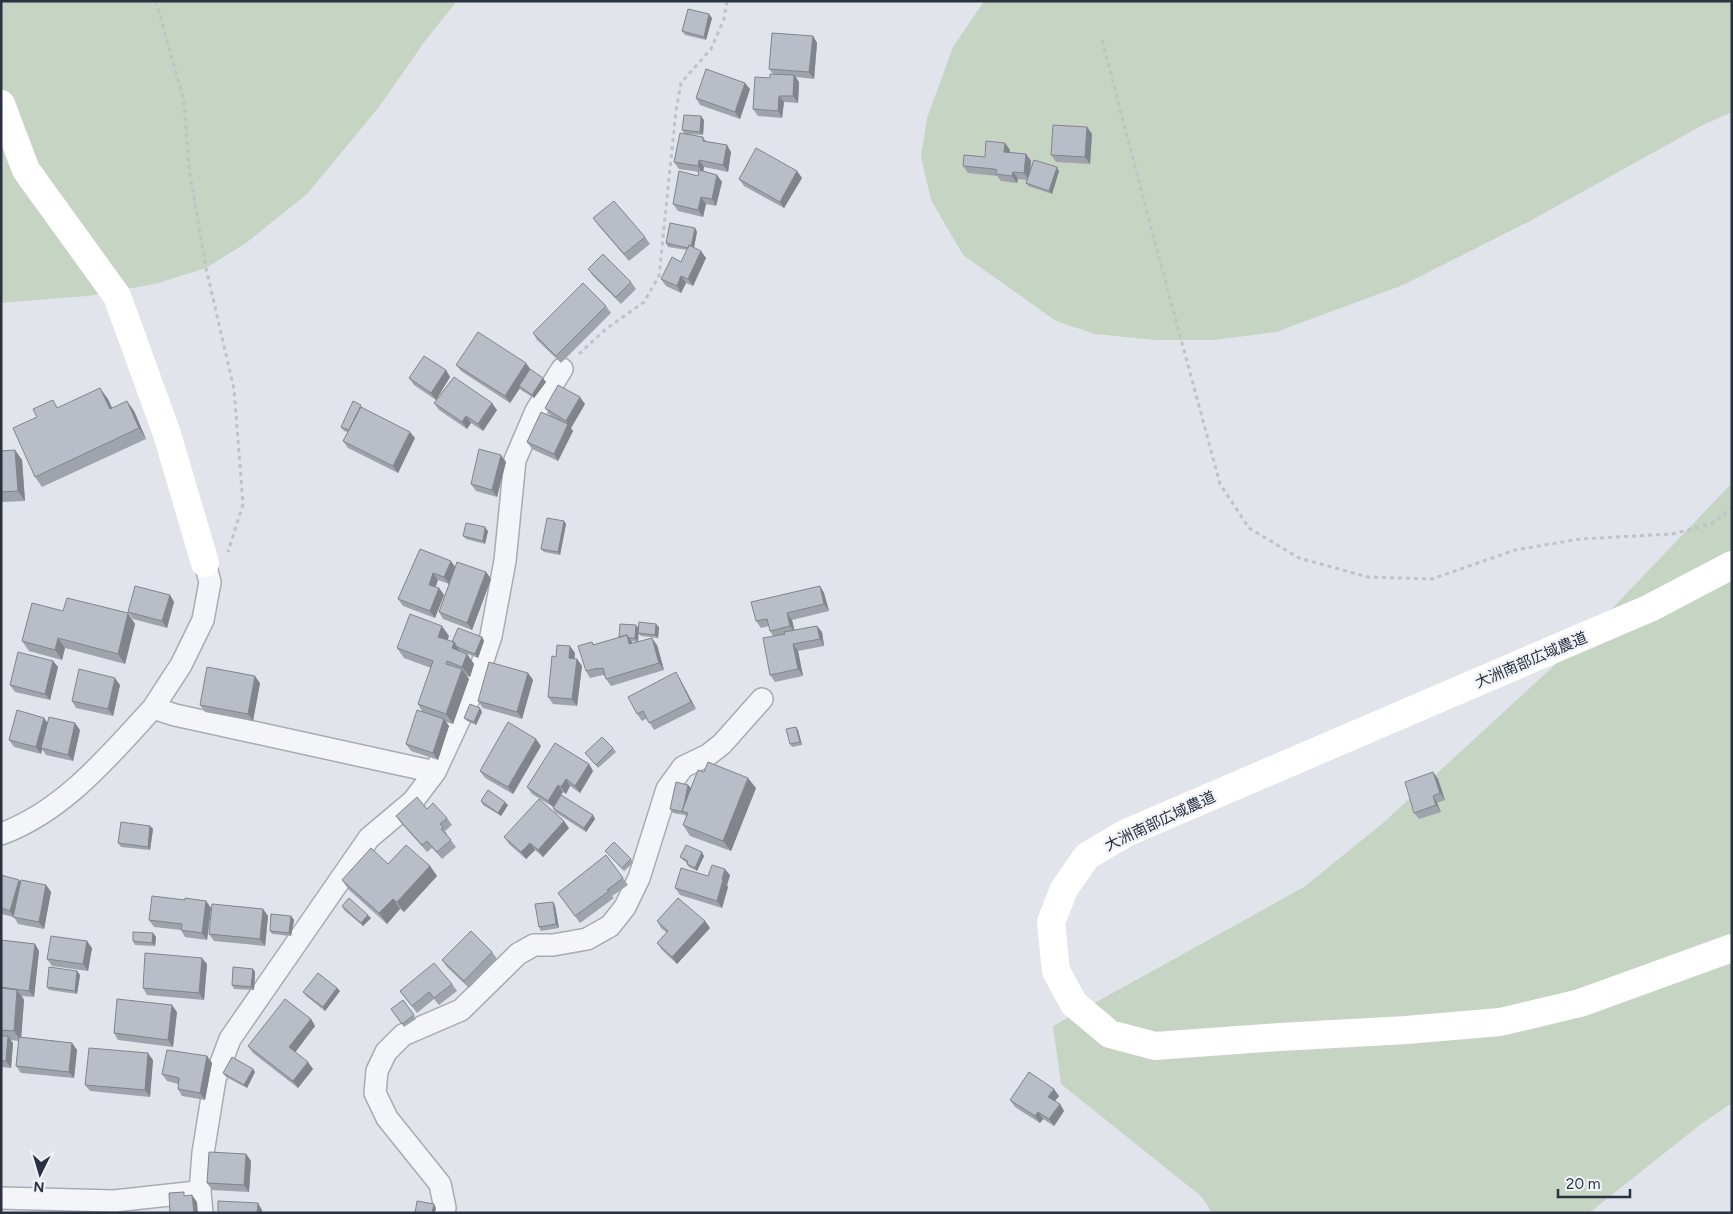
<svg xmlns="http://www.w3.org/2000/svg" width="1733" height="1214" font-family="Figtree,'Noto Sans JP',sans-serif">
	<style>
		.green { fill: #c6d4c3 }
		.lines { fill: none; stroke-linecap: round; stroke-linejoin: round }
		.street-casing { stroke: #a6abb4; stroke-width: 24 }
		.path { stroke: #bfc2c8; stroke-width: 3; stroke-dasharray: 4 4; stroke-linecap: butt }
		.street { stroke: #f4f5f8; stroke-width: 21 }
		.secondary { stroke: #fff; stroke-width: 28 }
		.wall { fill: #9fa3ab }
		.shaded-wall { fill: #82848b }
		.building { fill: #b9bdc7; stroke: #82848b }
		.labels { text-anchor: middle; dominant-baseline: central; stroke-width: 5; stroke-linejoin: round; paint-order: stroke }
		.street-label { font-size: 15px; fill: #2a3141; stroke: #f1f3f7 }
	</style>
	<rect width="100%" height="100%" fill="#e1e4ea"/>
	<path class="green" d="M1 1H457L425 41 379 107 307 194 246 243 206 268 155 284 87 296 1 303Z
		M984 1H1732V112L1701 126 1528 222 1403 285 1276 332 1215 340H1156L1095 334 1056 321 963 255 931 200 921 157 927 118 953 47Z
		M1732 483V1103L1701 1124 1589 1213H1212L1202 1197 1061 1084 1053 1026 1304 887 1383 823 1583 639Z"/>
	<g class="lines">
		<defs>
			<path id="street" d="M153 708 181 665 203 620 210 582 205 563
				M1 834C64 811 109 756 153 708L175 715 435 772
				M1 1198 114 1201 197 1192
				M202 1213 200 1192 203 1153 215 1079 230 1039 369 838 413 801 435 772 474 688 491 636 505 561 515 460 536 411 562 369
				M444 1213 445 1208 440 1184 387 1118 375 1093 377 1071 386 1052 403 1035 461 1010 518 954 534 945H553L587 939 610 926 625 907 639 878 667 789 683 767 708 755 722 744 762 699"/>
		</defs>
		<use href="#street" class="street-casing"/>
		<path class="path" d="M156 1 184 101 189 169 206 268 234 389 243 504 228 552
			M1102 40 1145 205 1220 484 1249 528 1299 558 1368 577 1432 579 1515 550 1580 539 1672 534 1711 524 1732 508
			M579 354 606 329 644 302 659 276 676 111 681 83 711 49 724 19 727 1"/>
		<use href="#street" class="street"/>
		<path class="secondary" d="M1 104 26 170 117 296 167 434 205 563
			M1732 565 1650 608 1126 833 1087 856 1064 889 1051 922 1056 971 1074 1004 1110 1034 1155 1046 1280 1037 1406 1030 1500 1022 1580 1003 1732 948"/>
	</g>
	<path class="wall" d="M712 18 706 40 685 35 682 31Z
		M813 36 817 43 814 79 796 77 799 82 798 103 784 102 782 118 758 116 753 109 770 78 773 74 769 69Z
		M750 89 740 119 700 105 696 98Z
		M704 120 703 135 685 134 682 130Z
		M1087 127 1092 134 1090 164 1056 162 1051 155Z
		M703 137 706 141 731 152 728 172 704 167 703 171 717 175 722 182 716 206 706 204 703 217 678 211 673 204 698 176 699 172 679 169 674 162Z
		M1005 143 1010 150V152L1026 154 1031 161 1030 172 1059 171 1052 194 1028 186 1026 183 1027 180 1018 179 1017 183 1001 181 997 176 968 173 963 166 985 157Z
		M797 171 802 178 784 208 744 186 739 179Z
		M593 218 645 237 650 244 629 261 598 225Z
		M695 228 697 232 694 247 706 258 693 286 686 283 681 293 666 286 661 279 681 262 687 250 668 247 666 243Z
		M588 269 631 282 636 289 621 304 593 276Z
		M606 306 611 313 561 363 537 340 533 333Z
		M456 365 546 382 534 398 521 390 520 388 510 403 461 371Z
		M446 370 450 377 436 400 414 385 409 378Z
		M108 399 112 408 134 411 146 439 42 487 35 477 58 408Z
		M434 403 497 410 483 431 471 423 467 429 439 410Z
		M585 404 571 428 570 427 573 431 558 461 532 449 527 442 550 415 545 408Z
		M363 408 415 438 398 473 348 448 343 441 348 432 344 431 341 427Z
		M15 450 22 460 25 501 1 502V451Z
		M506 462 497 497 476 491 471 484Z
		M564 521 566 524 560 555 544 552 541 549Z
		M488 531 485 544 466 539 463 536Z
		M420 549 455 567 486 572 491 579 472 630 443 619 439 612 449 584 438 580 435 587 439 588 444 595 435 618 403 606 398 599Z
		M820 586 824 593 829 611 792 620 794 630 817 626 822 632 824 646 798 651 803 676 775 682 770 675 773 636 770 631 769 626 761 628 756 621Z
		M170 595 174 602 167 628 133 619 128 612Z
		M128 613 135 624 125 664 65 648 62 660 29 651 22 641Z
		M636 625 639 629 659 627 658 638 641 636 638 633V642L631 641 632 644 657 645 664 670 611 686 606 679 605 676H604L603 675 590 678 586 671 592 642 594 645 619 638Z
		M449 636 447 640 452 642 482 637 484 641 478 658 460 651 467 654 474 664 470 677 467 676 469 679 453 724 446 722 449 726 438 760 411 751 406 744 423 713 418 704 431 668 404 658 397 648Z
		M575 653 574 659H577L582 666 577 706 553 704 548 697 556 657Z
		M53 661 58 667 50 700 15 692 10 685Z
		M528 673 533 680 522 719 483 708 478 701Z
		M680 679 696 709 654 730 647 718 642 721 637 714Z
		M260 683 253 721 205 712 200 705Z
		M120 685 113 716 76 708 72 701Z
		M482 712 476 725 467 721 464 718Z
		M44 718 47 723 80 730 73 761 46 755 42 749 41 754 14 747 9 740Z
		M798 730 802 745 792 747 790 744Z
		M541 746 513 794 485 778 480 771Z
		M613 748 616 752 598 768 585 753Z
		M589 764 593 771 580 793 570 786 566 794 563 792 561 795 593 815 595 819 586 832 555 812 553 808V807L532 794 527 787Z
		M1433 772 1438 779 1445 800 1437 803 1441 812 1419 819 1414 813Z
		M688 785 691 788H756L731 851 690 836 683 825 686 817 685 815 673 813 670 809Z
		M481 801 508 805 501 816 483 805Z
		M427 809 447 818 452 825 445 831 447 834V835L456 847 442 859 432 848 427 852 401 823 396 816Z
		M150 826 153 829 150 850 121 847 118 843Z
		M569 828 543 857 535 850 526 859 509 844 504 837Z
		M605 851 631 859 633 863 624 871Z
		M606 855 628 885 612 896 614 898 580 923 558 893Z
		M704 856 697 871 689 867 687 864V863L683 860 680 857Z
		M388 864 430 866 437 876 404 912 400 909 387 924 349 890 342 880Z
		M1 875 21 882 46 885 51 892 44 929 18 924 14 917 1 914Z
		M730 875 727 885 728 887 722 908 680 895 675 888 708 876Z
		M185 900 206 901 211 908 207 940 185 937 181 930 154 927 149 920Z
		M553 902 555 906 559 928 541 931 539 927Z
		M342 906 371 918 363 926 344 910Z
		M263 909 268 916 265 946 214 941 209 934Z
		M291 916 294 920 291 936 272 934 270 931Z
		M657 921H705L710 928 677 964 662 950 657 943 667 933 661 928Z
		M153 933 156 937 155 946 135 945 133 941Z
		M1 940 35 944 39 951 34 997 22 996 24 1000 21 1037 72 1043 77 1050 74 1078 21 1073 16 1066 19 1041 10 1040 13 1043 11 1068 1 1067Z
		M92 948 88 971 52 966 47 959Z
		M492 952 497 959 469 988 447 967 442 960Z
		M207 964 204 1000 147 995 143 988Z
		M253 969 255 972 254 990 234 989 232 985Z
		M77 971 80 975 77 994 49 990 47 987Z
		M452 984 457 991 439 1005 434 999 417 1013 400 991Z
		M337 988 340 991 325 1011 306 996 303 992Z
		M403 1000 416 1019 404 1027 391 1009Z
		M177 1012 173 1047 118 1040 114 1033Z
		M311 1019 315 1026 295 1052 313 1069 298 1088 253 1053 248 1046Z
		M207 1056 212 1063 205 1100 182 1096 178 1089V1084L167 1081 162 1074Z
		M153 1060 150 1097 90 1091 85 1085Z
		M253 1069 255 1072 247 1088 226 1077 223 1073Z
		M1059 1096 1055 1101 1060 1104 1064 1111 1054 1126 1043 1119 1040 1123 1015 1107 1010 1100Z
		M246 1154 251 1161 249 1192 212 1190 207 1183Z"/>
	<path class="shaded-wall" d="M709 14 712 18 706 40 704 37Z
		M813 36 817 43 814 79 809 72Z
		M794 75 799 82 798 103 793 96Z
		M745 83 750 89 740 119 735 112Z
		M779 96 784 102 782 118 778 111Z
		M701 116 704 120 703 135 700 132Z
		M1087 127 1092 134 1090 164 1085 157Z
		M1005 143 1010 150 1009 159 1004 152Z
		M727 145 731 152 728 172 723 165Z
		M1026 154 1031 161 1029 180 1024 173Z
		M699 160 704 167 703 173 698 166Z
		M1057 167 1059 171 1052 194 1049 191Z
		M797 171 802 178 784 208 780 202Z
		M1013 172 1018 179 1017 183 1012 176Z
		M717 175 722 182 716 206 712 199Z
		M701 197 706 204 703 217 698 210Z
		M695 228 697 232 693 252 691 248Z
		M701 251 706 258 693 286 688 279Z
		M681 276 686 283 681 293 677 286Z
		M526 363 531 370 519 386 520 388 510 403 505 396Z
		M446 370 450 377 436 400 431 393Z
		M543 378 546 382 534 398 532 395Z
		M100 388 108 399 117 419 110 409Z
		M580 397 585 404 571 428 566 421Z
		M127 401 134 411 146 439 139 428Z
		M492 403 497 410 483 431 478 424Z
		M466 416 471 423 467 429 462 422Z
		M568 424 573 431 558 461 554 454Z
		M410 432 415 438 398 473 393 466Z
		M15 450 22 460 25 501 18 491Z
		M501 455 506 462 497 497 492 490Z
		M564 521 566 524 560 555 558 552Z
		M485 527 488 531 485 544 483 541Z
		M451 561 456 568 449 584 444 577Z
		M486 572 491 579 472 630 467 623Z
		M433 573 438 580 434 592 429 585Z
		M820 586 824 593 829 611 824 604Z
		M439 588 444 595 435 618 430 611Z
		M170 595 174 602 167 628 162 621Z
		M128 613 135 624 125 664 118 654Z
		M787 613 792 620 795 632 790 626Z
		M656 624 659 627 658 638 655 635Z
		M636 625 639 629 638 642 635 638Z
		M442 626 449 636 445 647 438 637Z
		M817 626 822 632 824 646 820 639Z
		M627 635 632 642 634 651 629 644Z
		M482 637 484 641 478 658 475 654Z
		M58 638 65 648 62 660 55 650Z
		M652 638 657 645 664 670 659 663Z
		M454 642 461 653 452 648Z
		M793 644 798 651 803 676 798 669Z
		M570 646 575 653 574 665 569 658Z
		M467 654 474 664 470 677 462 667Z
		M577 659 582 666 577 706 572 699Z
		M53 661 58 667 50 700 45 694Z
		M462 669 469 679 453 724 446 714Z
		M676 672 680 679 696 709 691 702Z
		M528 673 533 680 522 719 517 712Z
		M255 676 260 683 253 721 248 714Z
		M115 678 120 685 113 716 108 709Z
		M480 708 482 712 476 725 474 722Z
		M44 718 49 725 41 748 42 749 41 754 36 747Z
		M444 719 449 726 438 760 433 753Z
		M75 723 80 730 73 761 68 755Z
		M796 727 798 730 802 745 800 742Z
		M536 739 541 746 513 794 508 787Z
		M589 764 593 771 580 793 575 786Z
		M1433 772 1438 779 1445 800 1440 793Z
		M748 778 756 788 731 851 723 841Z
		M566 779 570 786 566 794 561 787Z
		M558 785 563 792 553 807 548 801Z
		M688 785 691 788 683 811Z
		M1433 796 1437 803 1441 812 1436 805Z
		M505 802 508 805 501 816 498 813Z
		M593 815 595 819 586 832 584 828Z
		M564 821 569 828 543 857 538 850Z
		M150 826 153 829 150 850 148 847Z
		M530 843 535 850 526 859 521 852Z
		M702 852 704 856 697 871 695 868Z
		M430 866 437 876 404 912 397 902Z
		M725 869 730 875 727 885 728 887 722 908 717 901Z
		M19 880 24 887 14 918 10 911Z
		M46 885 51 892 44 929 39 922Z
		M393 899 400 909 387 924 379 913Z
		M206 901 211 908 207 940 202 933Z
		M553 902 555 906 559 928 556 924Z
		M263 909 268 916 265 946 260 939Z
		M368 915 371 918 363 926 361 923Z
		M291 916 294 920 291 936 289 933Z
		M705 921 710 928 677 964 672 957Z
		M153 933 156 937 155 946 152 943Z
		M87 941 92 948 88 971 83 964Z
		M35 944 39 951 34 997 29 991Z
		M202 958 207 964 204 1000 199 993Z
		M253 969 255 972 254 990 251 987Z
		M77 971 80 975 77 994 75 991Z
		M337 988 340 991 325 1011 323 1007Z
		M17 990 24 1000 21 1041 14 1031Z
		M172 1005 177 1012 173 1047 168 1040Z
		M311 1019 315 1026 294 1054 289 1047Z
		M8 1036 13 1043 11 1068 6 1061Z
		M72 1043 77 1050 74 1078 69 1072Z
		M148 1053 153 1060 150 1097 145 1090Z
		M207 1056 212 1063 205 1100 200 1093Z
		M308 1062 313 1069 298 1088 293 1081Z
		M253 1069 255 1072 247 1088 244 1085Z
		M1054 1089 1059 1096 1053 1103 1048 1097Z
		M1060 1104 1064 1111 1054 1126 1049 1119Z
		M1038 1112 1043 1119 1040 1123 1035 1116Z
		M246 1154 251 1161 249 1192 244 1185Z
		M192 1195 197 1202 198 1213H194Z
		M258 1203 262 1210V1213H257Z
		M434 1204 436 1208 435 1213H432Z"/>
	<path class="building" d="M688 9 709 14 704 37 682 31Z
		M772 33 813 36 809 72 769 69Z
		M706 69 745 83 735 112 696 98Z
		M770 74 794 75 793 96H779L778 111 753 109 755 77 770 78Z
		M684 115 701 116 700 132 682 130Z
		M1053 125 1087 127 1085 157 1051 155Z
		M680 133 703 137V141L727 145 723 165 699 160 698 166 674 162Z
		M986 141 1005 143 1004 152 1026 154 1024 173 1013 172 1012 176 996 174 997 170 994 169 963 166 964 155 985 157Z
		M756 148 797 171 780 202 739 179Z
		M1034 160 1057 167 1049 191 1026 183Z
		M699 170 717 175 712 199 701 197 698 210 673 204 679 171 698 176Z
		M614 201 645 237 624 254 593 218Z
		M670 223 695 228 691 246 689 245 688 248 666 243Z
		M689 245 701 251 688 279 681 276 677 286 661 279 672 257 681 262Z
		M603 254 631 282 616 297 588 269Z
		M583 283 606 306 556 356 533 333Z
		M478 332 526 363 505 396 456 365Z
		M424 356 446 370 431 393 409 378Z
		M530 369 543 378 532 395 519 386Z
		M454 377 492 403 478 424 466 416 462 422 434 403Z
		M558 385 580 397 566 421 545 408Z
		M100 388 110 409 127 401 139 428 35 477 13 428 37 417 33 409 53 400 57 408Z
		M353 401 361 405 349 430 341 427Z
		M361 407 410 432 393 466 343 441Z
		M541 412 568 424 554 454 527 442Z
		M479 449 501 455 492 490 471 484Z
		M15 450 18 491 1 492V451Z
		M547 518 564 521 558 552 541 549Z
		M466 523 485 527 483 541 463 536Z
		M420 549 451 561 444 577 433 573 429 585 439 588 430 611 398 599Z
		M457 562 486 572 467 623 439 612Z
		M135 586 170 595 162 621 128 612Z
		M820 586 824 604 787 613 790 626 770 631 767 619 756 621 751 602Z
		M67 598 128 613 118 654 58 638 55 650 22 641 32 603 63 611Z
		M410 614 442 626 438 637 454 642 452 648 467 654 462 667 447 661 446 664 462 669 446 714 418 704 433 661 397 648Z
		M639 622 656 624 655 635 638 633Z
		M620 624 636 625 635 638H629L627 635 619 637Z
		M817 626 820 639 793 644 798 669 770 675 763 638 785 634 784 632Z
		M458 628 482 637 475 654 457 647 454 642H452Z
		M627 635 629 644 652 638 659 663 606 679 603 668 599 669 598 668 586 671 578 646 592 642 593 645Z
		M557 645 570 646 569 658 577 659 572 699 548 697 552 656 556 657Z
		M18 652 53 661 45 694 10 685Z
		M489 662 528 673 517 712 478 701Z
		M207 667 255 676 248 714 200 705Z
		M79 669 115 678 108 709 72 701Z
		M676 672 691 702 649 723 643 711 637 714 628 697Z
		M470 704 480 708 474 722 464 718Z
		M17 710 44 718 36 747 9 740Z
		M417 710 444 719 433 753 406 744Z
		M49 717 75 723 68 755 41 748Z
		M508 722 536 739 508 787 480 771Z
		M796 727 800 742 790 744 786 729Z
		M602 737 613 748 596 765 585 753Z
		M555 743 589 764 575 786 566 779 561 787 558 785 548 801 527 787Z
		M708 762 748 778 723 841 683 825 688 813 682 811 698 770 704 772Z
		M1433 772 1440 793 1433 796 1436 805 1414 813 1405 782Z
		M676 782 688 785 684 805 682 811 683 812 670 809Z
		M488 790 505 802 498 813 481 801Z
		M561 795 593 815 584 828 553 808Z
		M417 797 427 809 433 803 447 818 440 824 443 827 441 829 451 840 437 852 427 841 422 845 396 816Z
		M539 799 564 821 538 850 530 843 521 852 504 837Z
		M121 822 150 826 148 847 118 843Z
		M614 842 631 859 622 868 605 851Z
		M406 845 430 866 397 902 393 899 379 913 342 880 371 848 388 864Z
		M686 845 702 852 695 868 687 864 688 861 680 857Z
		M606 855 623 878 607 890 609 891 575 916 558 893Z
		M712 865 725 869 722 879 723 880 717 901 675 888 681 868 708 876Z
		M1 875 19 880 10 911 1 908Z
		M21 880 46 885 39 922 13 917Z
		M152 896 185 900V898L206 901 202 933 181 930 182 924 149 920Z
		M349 898 368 915 361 923 342 906Z
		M678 898 705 921 672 957 657 943 668 931 657 921Z
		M553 902 556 924 539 927 535 904Z
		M212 904 263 909 260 939 209 934Z
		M271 914 291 916 289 933 270 931Z
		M471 931 492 952 464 981 442 960Z
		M133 932 153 933 152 943 133 941Z
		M51 936 87 941 83 964 47 959Z
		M1 940 35 944 29 991 1 987Z
		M145 953 202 958 199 993 143 988Z
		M434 963 452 984 434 998 429 992 412 1006 400 991Z
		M49 967 77 971 75 991 47 987Z
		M233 967 253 969 251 987 232 985Z
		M318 973 337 988 323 1007 303 992Z
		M1 988 17 990 14 1031 1 1030Z
		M117 999 172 1005 168 1040 114 1033Z
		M285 999 311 1019 289 1047 308 1062 293 1081 248 1046Z
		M403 1000 414 1015 402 1024 391 1009Z
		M1 1036H8L6 1061H1Z
		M19 1037 72 1043 69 1072 16 1066Z
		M89 1048 148 1053 145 1090 85 1085Z
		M167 1050 207 1056 200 1093 178 1089 179 1078 162 1074Z
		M232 1057 253 1069 244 1085 223 1073Z
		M1029 1072 1054 1089 1048 1097 1060 1104 1049 1119 1038 1112 1035 1116 1010 1100Z
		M209 1152 246 1154 244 1185 207 1183Z
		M184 1192V1196L192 1195 194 1213H170L169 1193Z
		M218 1201 258 1203 257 1213H218Z
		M417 1201 434 1204 432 1213H415Z"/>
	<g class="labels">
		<g class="street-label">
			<text transform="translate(1531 660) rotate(-23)">大洲南部広域農道</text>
			<text transform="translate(1160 821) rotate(-25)">大洲南部広域農道</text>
		</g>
	</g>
	<rect width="1733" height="1214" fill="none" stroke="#2a3141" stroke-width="5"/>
	<g transform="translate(40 1174) rotate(185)" stroke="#f1f3f7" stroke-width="4" paint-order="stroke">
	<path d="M0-4L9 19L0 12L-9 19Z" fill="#2a3141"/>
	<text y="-8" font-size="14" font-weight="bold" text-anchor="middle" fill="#2a3141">N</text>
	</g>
	<path d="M1558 1189v8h72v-8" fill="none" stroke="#2a3141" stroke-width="2.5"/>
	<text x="1566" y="1189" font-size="15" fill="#2a3141" stroke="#f1f3f7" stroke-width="4" paint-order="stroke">20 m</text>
</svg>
